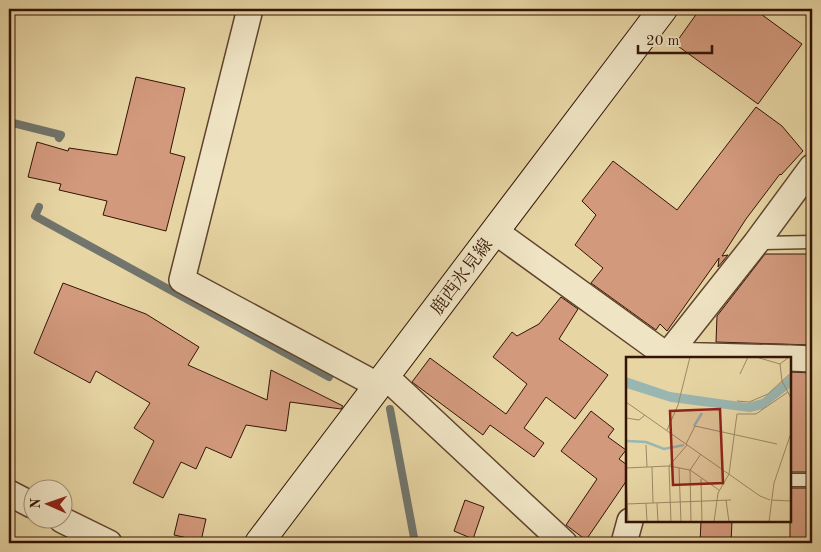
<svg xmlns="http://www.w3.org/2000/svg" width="821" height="552" font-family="'Old Standard TT','Noto Serif JP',serif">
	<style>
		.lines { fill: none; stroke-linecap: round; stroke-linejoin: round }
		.stream { stroke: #71756d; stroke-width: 8 }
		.building { fill: #d2997c; stroke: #341406 }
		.lane-casing { stroke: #61442e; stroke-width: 15 }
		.street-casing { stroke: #61442e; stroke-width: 28 }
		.secondary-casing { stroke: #341406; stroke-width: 30 }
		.lane { stroke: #efe4c4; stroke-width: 12 }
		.street { stroke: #efe4c4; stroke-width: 25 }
		.secondary { stroke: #efe4c4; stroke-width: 28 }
		.labels { text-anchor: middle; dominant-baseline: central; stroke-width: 4; stroke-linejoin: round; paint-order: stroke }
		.street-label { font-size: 18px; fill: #341406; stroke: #efe4c4 }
		.inset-river { fill: none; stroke: #9ab6b1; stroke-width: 2.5 }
		.inset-road { fill: none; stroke: #9f8865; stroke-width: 1 }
		.view { fill: #8f2418; fill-opacity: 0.15; stroke: #8f2418; stroke-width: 2.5 }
		.inset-edge { fill: none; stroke: #341406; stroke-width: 2.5 }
	</style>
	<rect width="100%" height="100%" fill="#e7d5a4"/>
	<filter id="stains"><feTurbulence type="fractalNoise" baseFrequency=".004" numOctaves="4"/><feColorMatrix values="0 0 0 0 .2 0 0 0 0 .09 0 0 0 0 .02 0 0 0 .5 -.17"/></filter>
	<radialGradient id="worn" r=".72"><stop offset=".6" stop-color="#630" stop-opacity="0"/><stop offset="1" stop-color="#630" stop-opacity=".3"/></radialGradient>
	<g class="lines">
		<path class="stream" d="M9 122 61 135 59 138
			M39 207 35 216 329 377
			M390 409 415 543"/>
	</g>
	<path class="building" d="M700 9H754L802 44 758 104 675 44Z
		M136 77 185 88 170 153 185 157 166 231 103 215 107 201 59 190 61 184 28 177 37 142 68 151 69 148 117 155Z
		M756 107 782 126 803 151 781 175 780 174 746 219 722 256 728 255 718 267 719 258 667 331 660 324 656 330 591 283 603 268 575 245 596 215 582 201 613 161 677 210Z
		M765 254H812V345L716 342 717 316Z
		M63 283 146 314 199 347 188 365 267 400 271 370 343 406 341 409 290 402 286 431 246 425 231 458 206 447 196 469 181 462 163 498 133 483 154 441 134 428 150 403 96 371 90 383 34 353Z
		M561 297 578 309 559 339 608 375 575 419 546 397 524 428 544 443 534 457 490 425 483 435 412 382 430 358 506 414 527 384 493 357 512 332 517 336 539 324Z
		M790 372 812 373V472H790Z
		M591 411 614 429 608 437 626 450 619 459 627 465V480L586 540 566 525 597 479 561 451Z
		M790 488H812V543H790Z
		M465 500 484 507 473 539 454 531Z
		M179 514 206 519 201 541 174 535Z
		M701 521H732L731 543H700Z"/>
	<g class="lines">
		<defs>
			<path id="lane" d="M756 243 812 242
				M790 480H812"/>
			<path id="street" d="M250 9 182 280 379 386
				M496 232 666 355 788 358
				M665 358 756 243 812 167
				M790 358 812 359
				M386 377 564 543
				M9 493 32 505
				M62 520 109 543
				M624 543 630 521"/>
			<path id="secondary" d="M259 543 663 9"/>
		</defs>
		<use href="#lane" class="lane-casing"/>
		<use href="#street" class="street-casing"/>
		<use href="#secondary" class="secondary-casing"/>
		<use href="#lane" class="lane"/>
		<use href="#street" class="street"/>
		<use href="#secondary" class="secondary"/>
	</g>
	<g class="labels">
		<g class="street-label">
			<text transform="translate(462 277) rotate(-53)">鹿西氷見線</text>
		</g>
	</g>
	<g transform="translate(626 357)">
		<rect width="165" height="165" fill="#e7d5a4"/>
		<path d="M165 17V30L137 52 124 55 45 45 0 31V20L44 35 121 46 136 42Z" fill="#9ab6b1"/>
		<path class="inset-river" d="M68 69 76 56M1 84 20 85 38 92 58 88"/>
		<path class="inset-road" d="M130 0 154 7 163 0M165 16 156 24 165 41M114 17 122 0M111 44 123 45 142 37 156 24 154 7M0 45 134 139 144 143M0 61 13 63 19 58M41 73 52 48 64 0M60 87 69 69 151 87M20 88 21 110M26 110 27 146M0 111 43 109 64 113 93 133M53 111 55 165M0 116 2 165M75 122 76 165M100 143 103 165M145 143 165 144M20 146 21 165M31 146 32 165M0 147 105 143M45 165 43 109 61 88M65 165 64 113 75 97M88 165 92 136 103 117 111 57H130L162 35M143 165 148 126 165 76"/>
		<path class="view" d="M94 52 97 126 47 128 44 54Z"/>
		<rect width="165" height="165" class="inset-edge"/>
	</g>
	<rect width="821" height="552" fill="none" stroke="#e7d5a4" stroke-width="30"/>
	<rect x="10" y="10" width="801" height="532" fill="none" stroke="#341406" stroke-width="2.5"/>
	<rect x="15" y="15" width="791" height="522" fill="none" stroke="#341406"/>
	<g transform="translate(48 504) rotate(272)"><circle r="24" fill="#efe4c4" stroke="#a49178"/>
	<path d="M0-4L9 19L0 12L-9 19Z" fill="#8f2418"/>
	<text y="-8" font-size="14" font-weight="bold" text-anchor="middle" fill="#341406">N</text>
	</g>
	<path d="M638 45v8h74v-8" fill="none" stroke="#341406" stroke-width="2.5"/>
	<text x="646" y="45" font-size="15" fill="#341406" stroke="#efe4c4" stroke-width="4" paint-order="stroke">20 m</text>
	<rect width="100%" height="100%" filter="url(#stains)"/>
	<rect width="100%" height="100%" fill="url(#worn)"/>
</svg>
